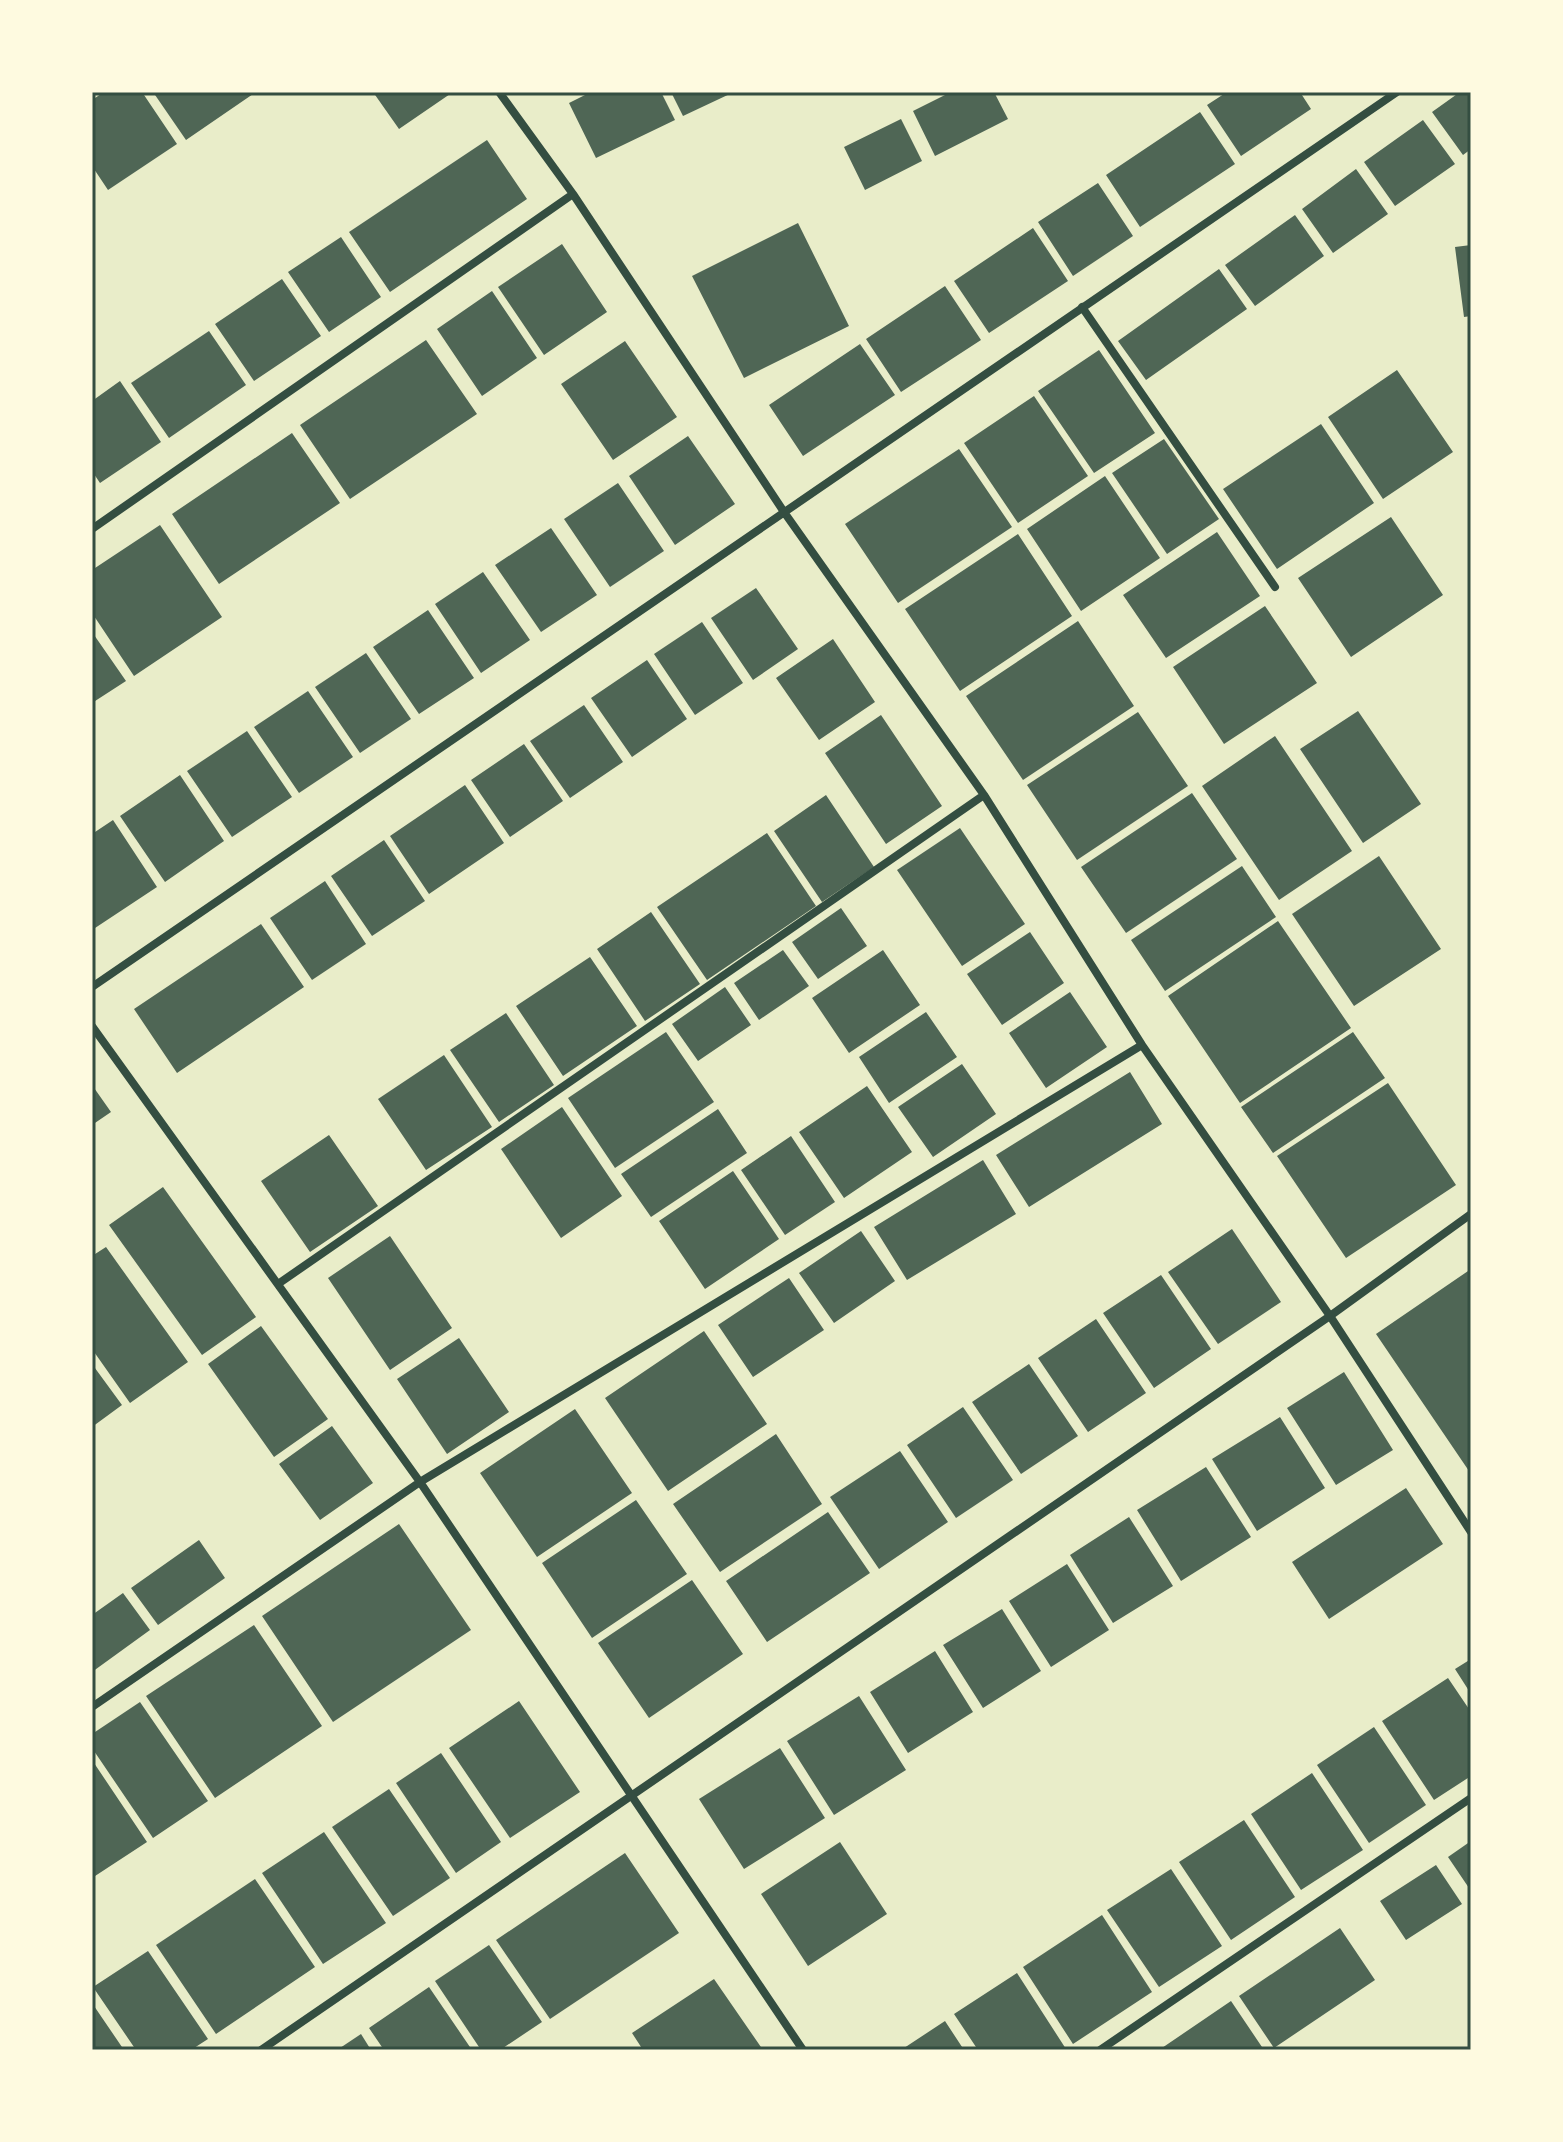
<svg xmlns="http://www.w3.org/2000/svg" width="1563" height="2142" font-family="'PT Sans Narrow',sans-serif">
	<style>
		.building { fill: #4f6655 }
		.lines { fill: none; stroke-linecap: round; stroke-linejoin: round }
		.minor { stroke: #344e41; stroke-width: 8 }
		.neatline { fill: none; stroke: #344e41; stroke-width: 3 }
	</style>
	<rect width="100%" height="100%" fill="#e9edc9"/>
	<path class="building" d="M104 92H142L177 144 108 190 92 166V100Z
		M153 92H256L186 140Z
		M373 92H453L399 129Z
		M591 92H661L675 120 596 158 569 103Z
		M671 92H734L683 116Z
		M951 92H994L1008 119 935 156 913 111Z
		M1227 92H1300L1311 109 1241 156 1207 105Z
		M1460 92H1471V149L1463 155 1432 112Z
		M1200 112 1235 164 1140 227 1106 175Z
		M901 119 922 161 865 190 844 147Z
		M1423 120 1455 164 1395 206 1364 162Z
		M487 140 527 199 390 292 349 232Z
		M1356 169 1388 214 1333 253 1302 209Z
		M1098 183 1133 236 1073 276 1038 222Z
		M1295 215 1324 256 1255 306 1225 265Z
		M798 223 849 326 744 378 692 276Z
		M1033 228 1068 281 989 333 954 281Z
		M341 237 381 297 329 332 288 272Z
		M562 244 607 312 544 355 498 287Z
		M1471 245V316L1464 317 1455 247Z
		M1219 269 1247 309 1146 380 1118 341Z
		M282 279 321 336 254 381 215 324Z
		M945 286 981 340 901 392 866 339Z
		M492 291 537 358 482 396 437 329Z
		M209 331 246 385 169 438 131 383Z
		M426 340 477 414 350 499 300 425Z
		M625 341 677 417 613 460 561 384Z
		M860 344 895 395 803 456 769 405Z
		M1099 350 1155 433 1094 473 1038 391Z
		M1397 370 1453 452 1383 499 1328 417Z
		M120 381 161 442 100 483 92 471V401Z
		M1034 396 1088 476 1018 523 964 443Z
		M1321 424 1374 503 1277 569 1223 489Z
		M292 433 340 503 219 584 172 514Z
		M688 436 735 504 675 545 629 476Z
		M1164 439 1219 519 1167 554 1112 473Z
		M959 449 1012 527 898 603 845 524Z
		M1105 476 1160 558 1081 611 1027 529Z
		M618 483 664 551 610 587 564 519Z
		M1391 517 1443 595 1351 657 1298 578Z
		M160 525 222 617 134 676 92 613V570Z
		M551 528 597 595 541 632 495 565Z
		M1217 532 1260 596 1166 658 1123 595Z
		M1018 534 1072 616 960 691 905 609Z
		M483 572 530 640 481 673 435 604Z
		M756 588 798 649 753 680 711 618Z
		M1265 606 1317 683 1224 744 1173 667Z
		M428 610 474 678 419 714 373 647Z
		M1078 621 1134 706 1023 780 966 696Z
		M702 622 743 683 695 715 654 654Z
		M92 632 126 681 92 703Z
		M833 639 875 702 819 740 776 678Z
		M366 653 411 719 360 753 315 687Z
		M647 660 687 719 632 757 591 698Z
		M308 691 353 757 299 793 254 727Z
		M584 705 623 762 570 798 530 741Z
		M1358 711 1421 804 1363 843 1300 749Z
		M1138 712 1188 786 1077 860 1027 785Z
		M881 715 942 806 886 844 825 753Z
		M247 731 292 797 232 837 187 771Z
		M1275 736 1352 851 1279 900 1202 786Z
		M524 744 563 801 510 837 471 780Z
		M180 775 224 841 165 882 120 816Z
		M465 785 504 843 429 894 390 836Z
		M1192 793 1237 859 1126 933 1081 867Z
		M826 795 874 867 822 902 774 831Z
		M113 820 157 887 92 930V834Z
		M960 828 1025 924 962 966 897 870Z
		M767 833 816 906 707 980 657 907Z
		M384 840 425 901 372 936 331 876Z
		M1379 856 1441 949 1354 1006 1292 914Z
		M1242 866 1276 917 1165 991 1131 940Z
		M325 881 366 944 312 980 270 918Z
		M841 908 867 946 818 979 792 942Z
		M651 912 700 984 645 1021 597 949Z
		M1278 921 1351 1028 1240 1103 1168 996Z
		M261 924 304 987 177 1073 134 1009Z
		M1030 932 1064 983 1002 1025 967 974Z
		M783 950 809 986 759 1020 734 983Z
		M883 950 920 1005 849 1053 812 998Z
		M590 957 637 1026 563 1076 516 1006Z
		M725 987 751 1025 698 1061 672 1024Z
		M1070 992 1107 1047 1046 1088 1009 1033Z
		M926 1012 957 1057 889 1103 859 1057Z
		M506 1013 554 1085 499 1122 450 1050Z
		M666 1032 714 1102 615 1168 568 1098Z
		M1353 1032 1385 1078 1273 1153 1241 1107Z
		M444 1055 492 1127 426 1170 378 1099Z
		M962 1064 996 1114 933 1157 898 1107Z
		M1130 1072 1162 1124 1029 1207 996 1155Z
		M1388 1083 1456 1185 1346 1258 1277 1156Z
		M92 1085 111 1112 92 1125Z
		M867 1086 912 1152 844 1198 799 1132Z
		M562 1107 622 1196 561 1238 501 1149Z
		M718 1109 747 1153 651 1217 621 1174Z
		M329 1135 378 1206 310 1252 261 1181Z
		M791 1136 835 1202 785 1235 741 1170Z
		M983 1160 1016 1214 907 1280 874 1227Z
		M733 1171 779 1239 705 1289 659 1221Z
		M163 1187 256 1317 202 1355 109 1225Z
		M1232 1229 1281 1302 1218 1344 1168 1272Z
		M861 1231 895 1281 834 1323 799 1273Z
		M390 1236 452 1328 390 1370 328 1278Z
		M106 1247 188 1362 130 1403 92 1349V1256Z
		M1471 1269V1474L1376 1334Z
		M1161 1275 1211 1349 1154 1388 1103 1313Z
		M789 1278 824 1330 753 1377 718 1325Z
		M1096 1319 1146 1393 1088 1432 1038 1358Z
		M261 1326 328 1419 274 1457 208 1364Z
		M704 1331 767 1424 668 1491 605 1398Z
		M459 1338 509 1412 447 1454 397 1379Z
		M92 1364 122 1405 92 1427Z
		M1029 1364 1078 1436 1021 1474 972 1402Z
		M1344 1372 1393 1450 1336 1485 1287 1408Z
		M963 1407 1013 1480 956 1518 907 1445Z
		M575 1409 632 1493 537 1557 480 1473Z
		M1280 1417 1325 1488 1257 1531 1212 1459Z
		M332 1426 373 1483 320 1520 279 1464Z
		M776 1434 822 1504 720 1572 673 1504Z
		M900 1451 948 1522 879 1569 830 1497Z
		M1206 1467 1251 1537 1181 1581 1137 1510Z
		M1406 1488 1443 1544 1329 1619 1292 1562Z
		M636 1500 687 1574 592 1638 542 1563Z
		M828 1512 870 1573 767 1642 726 1581Z
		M1129 1517 1173 1586 1113 1623 1070 1555Z
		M399 1524 471 1630 333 1722 262 1616Z
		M199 1540 225 1578 158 1625 131 1588Z
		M1067 1564 1109 1630 1051 1667 1009 1601Z
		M692 1580 743 1654 649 1718 598 1643Z
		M123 1593 150 1630 92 1672V1615Z
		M1002 1609 1041 1671 983 1708 943 1645Z
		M254 1625 322 1726 215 1798 146 1696Z
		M935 1651 973 1712 908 1753 870 1692Z
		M1471 1659V1694L1455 1669Z
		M1448 1678 1471 1712V1776L1434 1800 1382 1721Z
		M859 1696 906 1770 834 1815 787 1741Z
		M519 1701 580 1792 510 1838 449 1748Z
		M140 1702 208 1801 153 1838 92 1748V1734Z
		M1374 1727 1426 1805 1369 1843 1317 1765Z
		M780 1748 825 1818 744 1869 699 1799Z
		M441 1753 501 1842 456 1873 396 1783Z
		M92 1760 147 1842 92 1878Z
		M1312 1773 1363 1850 1301 1890 1251 1814Z
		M389 1789 450 1878 393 1916 332 1827Z
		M1244 1820 1295 1897 1231 1940 1179 1862Z
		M324 1832 386 1923 323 1964 262 1873Z
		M1471 1841V1891L1448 1857Z
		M840 1842 887 1914 808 1966 761 1894Z
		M625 1853 679 1933 550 2019 496 1940Z
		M1436 1865 1462 1904 1406 1940 1380 1901Z
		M1171 1869 1222 1946 1159 1987 1107 1910Z
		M255 1879 315 1967 216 2034 156 1945Z
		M1102 1915 1152 1992 1073 2044 1023 1967Z
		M1340 1928 1375 1980 1274 2048 1239 1996Z
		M489 1945 542 2022 500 2050H481L435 1981Z
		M148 1951 208 2039 191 2050H136L93 1987Z
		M1017 1973 1066 2049 1065 2050H978L954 2014Z
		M714 1979 763 2050H643L632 2033Z
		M429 1987 472 2050H384L369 2028Z
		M1231 2001 1264 2050H1159Z
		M92 2003 124 2050H92Z
		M945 2021 964 2050H901Z
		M361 2034 371 2050H337Z"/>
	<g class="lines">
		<path class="minor" d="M499 92 573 194 784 512 984 795 1142 1045 1330 1316 1471 1532
			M1082 307 1275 587
			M92 529 573 194
			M92 987 1397 92
			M92 1026 420 1482 803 2050
			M278 1284 984 795
			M92 1707 420 1482 1142 1045
			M261 2050 1330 1316 1471 1214
			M1100 2050 1471 1798"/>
	</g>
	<rect width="1563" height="2142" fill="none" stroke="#fefae0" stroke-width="188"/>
	<rect x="94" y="94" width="1375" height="1954" class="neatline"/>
</svg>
